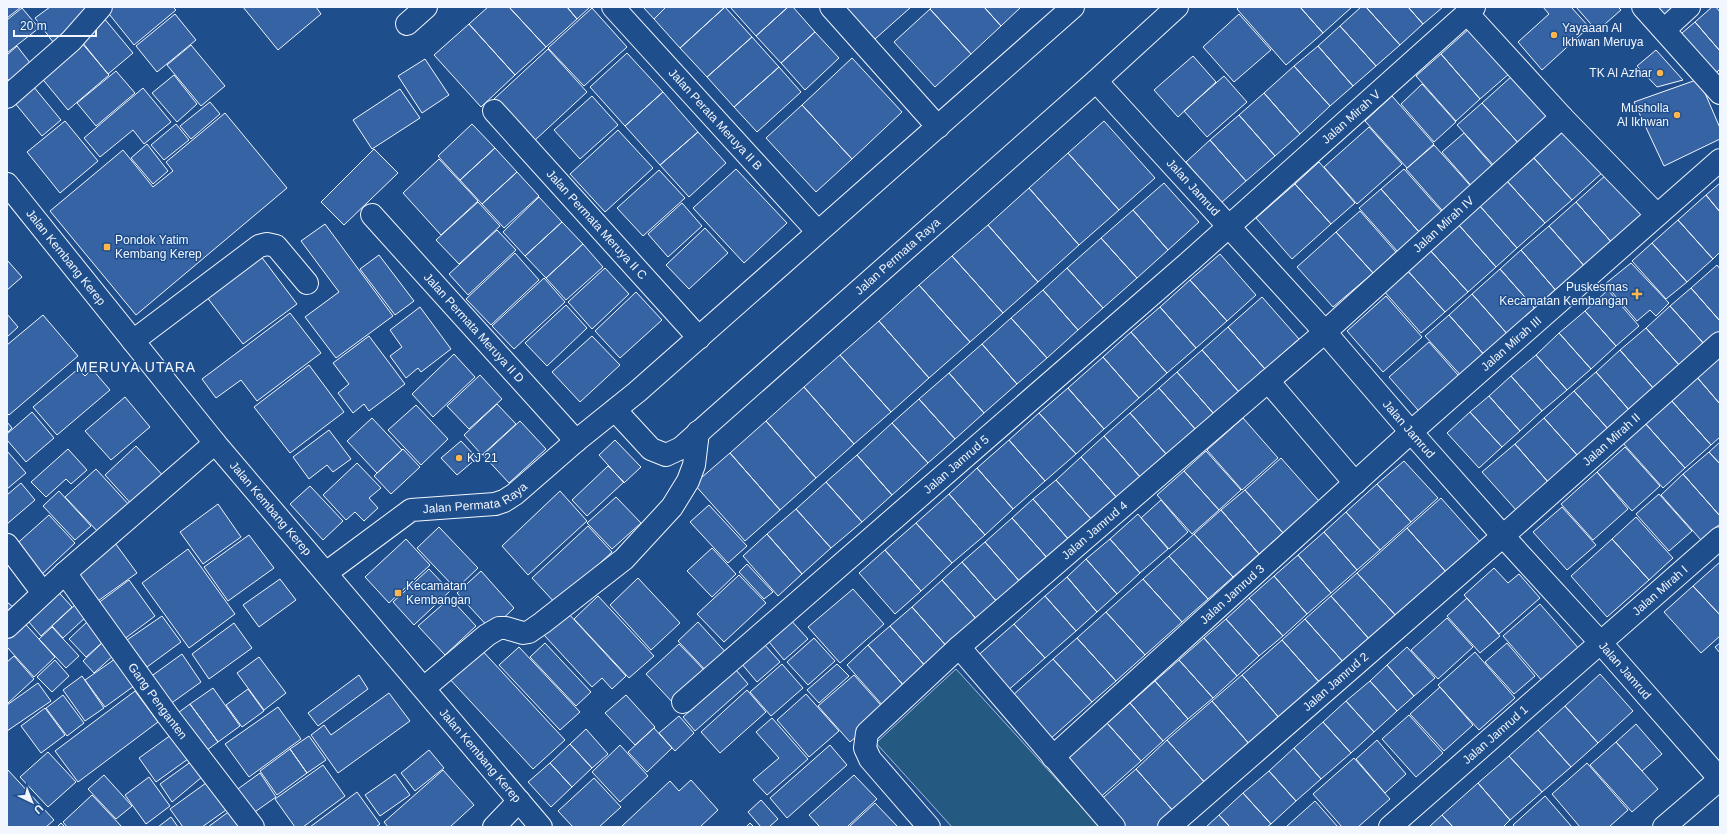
<svg xmlns="http://www.w3.org/2000/svg" width="1727" height="834" font-family="Arial,sans-serif">
	<style>
		.green { fill: #245a82; stroke: #a8bbd7 }
		.building { fill: #3563a3; stroke: #f2f6ff }
		.lines { fill: none; stroke-linecap: round; stroke-linejoin: round }
		.minor-casing { stroke: #f2f6ff; stroke-width: 24 }
		.major-casing { stroke: #f2f6ff; stroke-width: 24 }
		.minor { stroke: #1f4e8c; stroke-width: 22 }
		.major { stroke: #1f4e8c; stroke-width: 22 }
		.poi-dot { fill: #ffb74d; stroke: #1f4e8c; stroke-width: 1.5 }
		.labels { text-anchor: middle; dominant-baseline: central; stroke-width: 3; stroke-linejoin: round; paint-order: stroke }
		.poi-label { font-size: 12px; fill: #f2f6ff; stroke: #1f4e8c; text-anchor: start }
		.street-label { font-size: 12px; fill: #f2f6ff; stroke: #1f4e8c }
		.quarter-label { font-size: 14px; letter-spacing: 1px; fill: #f2f6ff; stroke: #1f4e8c }
	</style>
	<rect width="100%" height="100%" fill="#1f4e8c"/>
	<path class="green" d="M956 669 1100 827H952L876 743Z"/>
	<path class="building" d="M7 7H21L7 18Z
		M50 7H96L53 42 35 18Z
		M107 7H173L176 10 134 45 105 9Z
		M243 7H316L321 14 278 50Z
		M488 7H509L546 47 515 75 469 24Z
		M509 7H567L577 19 546 47Z
		M567 7H590L577 19Z
		M643 7H666L654 19Z
		M666 7H725L680 48 654 19Z
		M725 7 752 37 707 77 680 48Z
		M730 7H788L756 36Z
		M788 7H793L815 32 781 63 756 36Z
		M849 7H911L875 39 847 9Z
		M932 7H984L1001 26 971 54 930 9Z
		M984 7H1021L1001 26Z
		M1239 7H1300L1323 33 1286 65 1237 9Z
		M1300 7H1352L1323 33Z
		M1361 7H1366L1400 45 1376 66 1340 26Z
		M1366 7H1408L1423 24 1400 45Z
		M1408 7H1443L1423 24Z
		M1543 7H1571L1589 27 1542 70 1518 42 1549 14Z
		M1576 7H1618L1621 10 1597 31Z
		M1651 7H1683L1665 23Z
		M1712 7H1716L1720 12V51L1695 22Z
		M22 8 39 28 7 53V20Z
		M592 8 627 47 584 86 548 48Z
		M930 9 971 54 935 87 894 42Z
		M175 14 196 40 157 72 136 46Z
		M1239 14 1271 50 1234 82 1203 47Z
		M103 17 133 53 108 74 78 37Z
		M1695 22 1720 51V69L1711 78 1676 38Z
		M469 24 515 75 481 107 434 55Z
		M1340 26 1376 66 1353 86 1318 46Z
		M1470 28 1510 73 1480 99 1441 54Z
		M815 32 839 58 805 90 781 63Z
		M752 37 779 67 734 107 707 77Z
		M81 42 109 75 68 110 40 76Z
		M191 45 225 86 201 106 167 65Z
		M17 46 34 68 12 85 7 78V55Z
		M1318 46 1353 86 1330 106 1294 66Z
		M548 49 587 92 533 142 494 99Z
		M1656 50 1683 80 1657 87 1637 66Z
		M627 53 663 92 625 126 590 87Z
		M1441 54 1480 99 1456 121 1416 76Z
		M1193 56 1216 82 1178 117 1154 90Z
		M852 58 902 112 852 159 802 105Z
		M425 59 449 95 422 113 398 76Z
		M1294 66 1330 106 1300 134 1264 93Z
		M779 67 801 92 757 132 734 107Z
		M116 71 135 93 96 126 77 103Z
		M174 75 197 104 177 122 152 93Z
		M1224 76 1247 102 1207 137 1184 111Z
		M1512 76 1551 121 1522 147 1482 103Z
		M1699 79 1720 128V139L1664 166 1634 102Z
		M1422 84 1456 122 1434 142 1401 104Z
		M33 86 61 120 42 136 14 102Z
		M143 88 171 122 144 144 133 130 100 157 84 138Z
		M400 89 420 118 372 149 353 120Z
		M663 92 698 132 660 165 625 126Z
		M1264 93 1300 134 1275 156 1239 115Z
		M592 96 618 125 580 159 554 130Z
		M1392 96 1434 144 1407 168 1365 121Z
		M210 102 220 114 191 139 180 126Z
		M1482 103 1522 147 1497 169 1457 125Z
		M802 105 852 159 816 192 766 138Z
		M225 113 287 188 136 315 50 211 123 150 153 187 173 171 166 162Z
		M1239 115 1275 156 1246 181 1210 140Z
		M65 121 98 161 60 193 27 152Z
		M1104 121 1155 178 1119 210 1068 153Z
		M176 124 189 140 164 160 151 145Z
		M472 124 495 148 460 180 438 156Z
		M1369 127 1402 164 1357 204 1324 167Z
		M1565 129 1603 172 1572 200 1533 157Z
		M618 130 653 168 605 212 570 174Z
		M698 132 726 163 689 197 660 165Z
		M1464 133 1497 171 1475 190 1442 152Z
		M1210 140 1246 181 1221 203 1186 162Z
		M147 144 168 171 153 184 131 158Z
		M1434 145 1476 192 1448 217 1406 169Z
		M495 148 517 172 482 204 460 180Z
		M374 149 398 173 344 225 321 202Z
		M1068 153 1119 210 1079 245 1029 188Z
		M1533 157 1572 200 1545 223 1507 181Z
		M439 159 478 201 441 235 403 193Z
		M1319 162 1355 203 1331 224 1295 184Z
		M736 169 787 223 744 263 693 208Z
		M1404 169 1443 213 1420 233 1381 189Z
		M659 170 685 198 643 236 617 208Z
		M517 172 539 196 504 228 482 204Z
		M1607 174 1645 218 1614 245 1576 202Z
		M1507 181 1545 223 1517 248 1479 205Z
		M1164 183 1199 222 1168 250 1133 210Z
		M1720 183V212L1706 195Z
		M1295 184 1331 224 1292 259 1256 218Z
		M1029 188 1079 245 1038 282 988 225Z
		M1381 189 1420 233 1398 252 1359 208Z
		M1706 195 1720 212V252L1713 259 1678 220Z
		M539 197 562 222 525 256 503 232Z
		M478 202 500 226 459 264 436 240Z
		M1576 202 1614 245 1587 269 1549 226Z
		M682 203 702 226 668 257 648 234Z
		M1479 205 1517 248 1496 267 1458 224Z
		M1133 210 1168 250 1137 278 1101 238Z
		M1360 211 1396 252 1373 273 1336 232Z
		M1678 220 1713 259 1687 282 1652 243Z
		M562 222 583 244 546 278 525 256Z
		M325 224 393 316 336 358 305 317 339 292 301 241Z
		M1458 224 1496 267 1468 292 1429 249Z
		M988 225 1038 282 1003 313 952 256Z
		M1549 226 1587 269 1559 294 1521 250Z
		M705 228 728 253 689 289 666 265Z
		M497 230 516 250 468 295 449 274Z
		M1336 232 1373 273 1333 307 1297 267Z
		M1101 238 1137 278 1103 308 1067 268Z
		M1652 243 1687 282 1666 299 1632 261Z
		M583 244 603 267 566 300 546 278Z
		M1429 249 1468 292 1445 312 1406 269Z
		M1521 250 1559 294 1538 312 1500 269Z
		M515 253 539 280 491 325 466 299Z
		M1220 254 1256 295 1227 321 1190 280Z
		M260 255 297 304 243 344 206 296Z
		M379 255 414 301 395 315 360 269Z
		M952 256 1003 313 970 342 919 285Z
		M7 260 22 277 7 290Z
		M1631 263 1669 303 1656 316 1650 310 1637 321 1605 284Z
		M1717 265 1720 269V321L1691 288Z
		M605 268 629 294 592 329 568 302Z
		M1067 268 1103 308 1078 330 1043 290Z
		M1406 269 1445 312 1421 333 1383 290Z
		M1500 269 1538 312 1510 337 1472 294Z
		M544 278 565 302 514 349 492 326Z
		M1190 280 1227 321 1196 348 1160 307Z
		M919 285 970 342 929 378 879 321Z
		M1691 288 1720 321V331L1705 345 1670 306Z
		M1043 290 1078 330 1047 358 1011 318Z
		M1608 290 1639 326 1616 346 1585 311Z
		M636 292 662 320 620 358 595 331Z
		M1472 294 1510 337 1487 358 1449 315Z
		M1386 296 1422 337 1383 372 1347 331Z
		M1262 297 1299 339 1265 369 1228 327Z
		M566 305 587 328 547 366 525 343Z
		M1670 306 1705 345 1680 366 1646 328Z
		M420 307 451 349 421 372 418 368 406 378 390 356 402 347 390 330Z
		M1160 307 1196 348 1167 373 1131 332Z
		M1585 311 1616 346 1591 369 1559 333Z
		M290 313 321 353 257 401 241 380 216 398 202 379Z
		M7 314 18 327 7 337Z
		M43 315 78 356 9 415 7 413V345Z
		M1449 315 1487 358 1464 379 1425 336Z
		M1011 318 1047 358 1017 384 982 344Z
		M879 321 929 378 891 412 840 355Z
		M1228 327 1265 369 1239 392 1202 350Z
		M1646 328 1680 366 1654 389 1620 350Z
		M1131 332 1167 373 1139 398 1103 357Z
		M1559 333 1591 369 1567 390 1536 355Z
		M369 336 405 384 369 411 364 404 353 413 338 393 349 384 333 363Z
		M592 336 620 365 580 402 552 372Z
		M1429 342 1465 383 1425 418 1389 377Z
		M982 344 1017 384 984 413 949 373Z
		M1202 350 1239 392 1214 414 1177 372Z
		M1620 350 1654 389 1630 411 1596 372Z
		M454 354 475 377 433 417 412 394Z
		M840 355 891 412 854 444 804 387Z
		M1536 355 1567 390 1542 411 1511 376Z
		M1103 357 1139 398 1104 429 1068 388Z
		M1717 357 1720 361V404L1696 376Z
		M309 365 344 412 290 453 254 407Z
		M78 369 85 376 92 369 110 390 57 435 33 407Z
		M1177 372 1214 414 1196 430 1159 388Z
		M1596 372 1630 411 1609 430 1574 391Z
		M949 373 984 413 955 439 919 399Z
		M480 375 502 399 469 429 447 406Z
		M1511 376 1542 411 1520 431 1489 396Z
		M1696 376 1720 404V437L1711 445 1670 399Z
		M804 387 854 444 816 478 766 421Z
		M1068 388 1104 429 1076 454 1039 413Z
		M1159 388 1196 430 1167 455 1130 413Z
		M1574 391 1609 430 1578 456 1544 418Z
		M1489 396 1520 431 1502 447 1470 412Z
		M125 397 150 427 111 460 85 431Z
		M919 399 955 439 928 463 892 423Z
		M1670 399 1711 445 1685 468 1644 422Z
		M497 404 516 424 482 455 464 435Z
		M416 405 448 439 421 465 388 430Z
		M32 412 54 438 26 462 7 440V434Z
		M1470 412 1502 447 1479 468 1447 433Z
		M1039 413 1076 454 1045 481 1009 440Z
		M1130 413 1167 455 1141 478 1104 436Z
		M372 418 402 450 377 473 347 441Z
		M1243 418 1278 458 1242 490 1207 450Z
		M1544 418 1578 456 1549 483 1515 444Z
		M520 421 546 449 509 483 483 455Z
		M766 421 816 478 780 510 730 453Z
		M7 422 12 428 7 433Z
		M1644 422 1685 468 1663 488 1622 442Z
		M892 423 928 463 892 495 857 455Z
		M329 430 351 459 333 472 327 465 309 479 293 457Z
		M1104 436 1141 478 1118 499 1081 457Z
		M615 440 641 467 624 483 599 455Z
		M1009 440 1045 481 1013 509 977 468Z
		M461 441 477 458 457 475 441 458Z
		M1720 442V464L1709 452Z
		M1515 444 1549 483 1517 511 1482 472Z
		M136 446 166 479 135 508 105 475Z
		M1625 447 1660 486 1632 511 1597 472Z
		M68 449 87 470 71 484 66 479 46 497 31 482Z
		M403 449 420 467 391 494 374 476Z
		M7 451 26 473 7 489Z
		M1206 451 1241 490 1219 510 1184 471Z
		M1709 452 1720 464V516L1683 474Z
		M730 453 780 510 745 541 694 484Z
		M857 455 892 495 862 522 826 482Z
		M1081 457 1118 499 1093 521 1056 480Z
		M1281 458 1319 501 1283 533 1245 490Z
		M1404 461 1438 498 1411 522 1377 484Z
		M357 463 381 488 369 498 378 508 364 521 355 512 346 520 323 495Z
		M608 466 624 482 587 516 572 500Z
		M977 468 1013 509 985 535 949 494Z
		M96 469 130 506 100 534 65 497Z
		M1184 471 1219 510 1192 534 1157 495Z
		M1597 472 1628 509 1593 540 1561 504Z
		M1683 474 1720 516V524L1701 540 1661 495Z
		M1056 480 1093 521 1070 541 1033 499Z
		M826 482 862 522 831 548 796 509Z
		M21 483 35 500 7 524V495Z
		M1377 484 1411 522 1380 550 1346 512Z
		M310 486 343 521 323 540 290 504Z
		M1245 490 1283 533 1259 554 1221 510Z
		M59 491 91 526 75 540 43 506Z
		M560 491 587 521 528 575 502 546Z
		M949 494 985 535 952 563 916 523Z
		M1659 494 1692 531 1669 551 1636 514Z
		M616 497 641 523 612 549 587 523Z
		M1441 498 1481 543 1447 573 1407 528Z
		M1033 499 1070 541 1049 560 1012 518Z
		M1161 500 1188 532 1169 549 1141 518Z
		M218 504 241 537 203 564 180 532Z
		M709 505 747 546 728 563 690 522Z
		M1562 507 1596 545 1567 570 1533 532Z
		M796 509 831 548 802 574 767 534Z
		M1221 510 1259 554 1233 577 1194 534Z
		M1346 512 1380 550 1357 570 1324 532Z
		M1138 514 1168 549 1140 573 1110 539Z
		M49 515 75 543 39 577 12 548Z
		M1636 517 1673 558 1649 580 1612 539Z
		M1012 518 1049 560 1022 584 985 542Z
		M916 523 952 563 921 591 885 550Z
		M588 526 612 552 556 604 532 578Z
		M439 527 478 568 456 589 417 548Z
		M1407 528 1447 573 1397 617 1357 573Z
		M1324 532 1357 570 1331 593 1298 555Z
		M767 534 802 574 778 596 743 556Z
		M1194 534 1233 577 1208 599 1169 556Z
		M249 535 274 568 228 601 204 567Z
		M406 539 430 565 389 603 365 577Z
		M1110 539 1140 573 1117 594 1086 559Z
		M1612 539 1649 580 1607 617 1571 576Z
		M985 542 1022 584 999 604 962 562Z
		M115 543 137 573 95 603 73 573Z
		M712 548 736 574 712 597 687 571Z
		M188 549 235 614 189 648 142 583Z
		M885 550 921 591 895 614 859 573Z
		M1298 555 1331 593 1307 614 1274 576Z
		M1169 556 1208 599 1182 622 1143 579Z
		M1086 559 1117 594 1097 612 1067 577Z
		M962 562 999 604 979 622 942 580Z
		M1720 562V615L1693 586Z
		M747 564 773 592 764 599 739 572Z
		M1494 568 1508 583 1519 574 1540 598 1499 634 1464 595Z
		M429 569 450 591 414 625 393 602Z
		M481 571 514 608 491 630 457 593Z
		M1357 573 1397 617 1370 640 1331 596Z
		M739 575 766 603 724 642 697 614Z
		M1274 576 1307 614 1283 636 1249 598Z
		M1067 577 1097 612 1076 631 1045 596Z
		M638 578 680 623 651 650 610 605Z
		M280 579 296 600 259 627 243 605Z
		M1143 579 1182 622 1145 655 1106 612Z
		M129 580 155 616 123 640 97 604Z
		M942 580 979 622 949 649 912 607Z
		M53 586 72 607 41 636 22 614Z
		M1693 586 1720 615V636L1701 653 1664 612Z
		M853 589 884 624 840 663 808 627Z
		M598 596 654 656 629 678 574 619Z
		M1045 596 1076 631 1045 658 1014 624Z
		M1331 596 1370 640 1345 664 1305 619Z
		M450 598 476 626 445 655 418 626Z
		M1249 598 1283 636 1259 656 1226 619Z
		M1467 598 1500 636 1480 653 1447 616Z
		M7 602 13 607 7 614Z
		M76 604 87 616 63 638 52 626Z
		M1540 604 1580 650 1544 683 1503 636Z
		M912 607 949 649 927 668 890 626Z
		M1106 612 1145 655 1116 681 1077 638Z
		M568 613 626 676 612 689 602 678 592 687 544 635Z
		M162 616 181 642 147 667 127 640Z
		M788 617 808 639 784 660 765 637Z
		M20 618 55 657 34 677 7 647V630Z
		M1447 618 1473 647 1438 679 1411 650Z
		M1226 619 1259 656 1237 676 1204 638Z
		M1305 619 1345 664 1321 684 1282 640Z
		M88 621 105 640 86 657 69 639Z
		M698 622 730 657 710 675 678 641Z
		M234 623 252 648 209 679 192 654Z
		M1014 624 1045 658 1005 693 975 658Z
		M890 626 927 668 905 687 868 645Z
		M52 627 79 656 66 668 39 639Z
		M814 638 835 661 808 685 787 662Z
		M1077 638 1116 681 1092 702 1053 659Z
		M1204 638 1237 676 1213 698 1179 660Z
		M1282 640 1321 684 1281 720 1242 675Z
		M103 642 114 655 94 673 83 661Z
		M545 643 591 692 576 706 530 657Z
		M1507 643 1535 676 1514 694 1485 662Z
		M1720 643V653L1715 647Z
		M679 644 708 674 675 705 646 674Z
		M764 644 780 662 757 682 741 663Z
		M868 645 905 687 884 707 847 665Z
		M478 646 565 740 533 769 446 675Z
		M519 647 580 712 560 730 499 665Z
		M1407 647 1435 678 1414 696 1387 665Z
		M1475 652 1515 698 1479 730 1438 685Z
		M182 654 201 682 166 707 146 680Z
		M14 656 34 679 7 704V662Z
		M259 657 286 693 264 710 237 673Z
		M115 659 134 686 105 707 85 680Z
		M1053 659 1092 702 1050 739 1012 696Z
		M55 660 69 676 52 692 37 677Z
		M1179 660 1213 698 1188 719 1155 681Z
		M782 664 803 688 771 716 750 692Z
		M837 664 849 676 819 703 807 690Z
		M1387 665 1414 696 1397 711 1370 681Z
		M736 670 748 684 695 731 683 717Z
		M1600 674 1633 711 1598 743 1565 706Z
		M359 675 368 689 318 726 308 713Z
		M854 675 886 711 850 742 818 706Z
		M1242 675 1281 720 1251 746 1212 701Z
		M82 676 104 708 85 721 63 690Z
		M1155 681 1188 719 1163 741 1130 703Z
		M1370 681 1397 711 1374 732 1346 701Z
		M38 683 51 701 7 731V705Z
		M1440 687 1473 725 1444 751 1410 714Z
		M213 688 240 726 218 742 190 704Z
		M248 689 264 711 242 727 226 705Z
		M747 690 766 712 720 753 701 732Z
		M135 691 158 722 78 782 55 751Z
		M389 693 410 721 338 773 311 735 324 725 331 735Z
		M806 694 839 731 809 757 777 720Z
		M63 695 84 723 67 736 46 708Z
		M626 695 655 727 635 745 605 713Z
		M1212 701 1251 746 1207 785 1167 740Z
		M1346 701 1374 732 1351 753 1323 722Z
		M1130 703 1163 741 1141 761 1107 723Z
		M190 704 218 742 199 756 171 718Z
		M1565 706 1598 743 1571 767 1538 730Z
		M278 707 301 739 249 777 225 744Z
		M45 708 65 735 41 753 21 726Z
		M1409 715 1443 753 1416 777 1382 739Z
		M679 716 694 733 675 751 659 733Z
		M772 718 808 759 767 795 753 780 779 758 756 732Z
		M1323 722 1351 753 1321 779 1294 748Z
		M1107 723 1141 761 1096 801 1062 763Z
		M1636 724 1662 754 1642 771 1616 742Z
		M654 728 672 748 647 772 628 752Z
		M586 729 608 754 592 768 570 744Z
		M1538 730 1571 767 1542 792 1509 756Z
		M171 735 188 759 156 782 139 758Z
		M309 736 326 760 307 773 290 749Z
		M1167 740 1207 785 1175 813 1136 769Z
		M1377 740 1406 774 1385 793 1356 759Z
		M1616 742 1658 789 1632 812 1590 765Z
		M570 744 592 768 572 787 550 763Z
		M620 745 648 776 620 802 592 772Z
		M830 745 847 765 787 818 770 798Z
		M1294 748 1321 779 1296 801 1269 771Z
		M290 749 307 773 277 795 260 771Z
		M429 750 444 768 415 791 401 773Z
		M48 752 76 782 48 807 20 777Z
		M1509 756 1542 792 1510 820 1478 783Z
		M1354 758 1390 799 1358 827H1342L1313 794Z
		M192 761 202 777 172 802 160 784Z
		M550 763 572 787 551 807 528 782Z
		M1587 763 1628 810 1609 827H1580L1552 794Z
		M323 765 345 796 303 827H295L275 799Z
		M7 769 54 820 46 827H7Z
		M1136 769 1175 813 1159 827H1118L1097 803Z
		M443 770 474 805 450 827H388L384 822Z
		M1269 771 1296 801 1271 824 1243 793Z
		M260 773 276 797 252 814 235 791Z
		M395 774 410 795 380 816 365 795Z
		M104 775 132 806 116 819 88 789Z
		M854 775 877 799 847 827H820L809 815Z
		M149 777 170 806 146 824 125 795Z
		M594 778 621 807 599 827H573L558 811Z
		M691 780 718 810 700 827H621L670 781 679 791Z
		M206 783 226 810 202 827H183L170 809Z
		M1478 783 1510 820 1503 827H1453L1442 815Z
		M357 792 380 824 376 827H310Z
		M1243 793 1271 824 1267 827H1230L1219 815Z
		M92 795 122 827H67L63 822Z
		M1545 796 1572 827H1515L1513 825Z
		M761 800 778 819 769 827H761L748 812Z
		M1315 801 1338 827H1288L1287 826Z
		M875 803 898 827H849Z
		M231 810 244 827H208Z
		M1219 815 1230 827H1206Z
		M1442 815 1453 827H1429Z
		M171 817 178 827H158Z
		M61 823 65 827H57Z
		M750 823 754 827H746Z"/>
	<g class="lines">
		<defs>
			<g id="minor">
				<path id="s1" d="M613 7 817 231"/>
				<path d="M831 7 938 127"/>
				<path d="M1643 7 1720 93"/>
				<path d="M1467 13 1562 117 1657 215"/>
				<path d="M407 24 426 7"/>
				<path d="M1664 30 1689 7"/>
				<path id="s2" d="M1096 81 1325 332 1411 432 1503 536 1600 642 1720 779"/>
				<path d="M7 97 71 41 101 7"/>
				<path id="s3" d="M494 111 699 338"/>
				<path id="s4" d="M372 215 576 441"/>
				<path d="M133 341 259 246 267 244 276 246 307 283"/>
				<path d="M1268 381 1355 483"/>
				<path id="s5" d="M615 410 651 449 666 455 681 448 1096 81 1177 7"/>
				<path d="M7 545 43 593"/>
				<path id="s6" d="M65 573 168 716 253 827"/>
				<path id="s7" d="M326 573 411 510 495 504 504 501 515 494 576 441 637 392 1073 7"/>
				<path d="M7 627 65 573 215 443"/>
				<path d="M959 647 1114 827"/>
				<path d="M424 688 487 635 499 628H506L523 633 529 632 542 623 624 559 672 507 688 481 694 465 698 432"/>
				<path id="s8" d="M683 702 1188 263 1474 7"/>
				<path id="s9" d="M1053 757 1411 432 1720 160"/>
				<path d="M494 827 519 801"/>
				<path id="s10" d="M929 827 870 759 865 748 867 733 959 647 1325 332 1562 117"/>
				<path id="s11" d="M1169 827 1503 536 1720 343"/>
				<path id="s12" d="M1390 827 1720 538"/>
				<path d="M1664 827 1720 779"/>
			</g>
			<g id="major">
				<path id="s13" d="M7 184 215 443 541 827"/>
			</g>
		</defs>
		<use href="#minor" class="minor-casing"/>
		<use href="#major" class="major-casing"/>
		<use href="#minor" class="minor"/>
		<use href="#major" class="major"/>
	</g>
	<g class="poi-dot">
		<circle cx="1554" cy="35" r="4"/>
		<circle cx="1660" cy="73" r="4"/>
		<circle cx="1677" cy="115" r="4"/>
		<rect x="103" y="243" width="8" height="8" rx="2"/>
		<path d="M1635 288h4v4h4v4h-4v4h-4v-4h-4v-4h4z"/>
		<circle cx="459" cy="458" r="4"/>
		<rect x="394" y="589" width="8" height="8" rx="2"/>
	</g>
	<g class="labels">
		<g class="poi-label">
			<text x="1562" y="28">Yayaaan Al<tspan x="1562" dy="14">Ikhwan Meruya</tspan></text>
			<text x="1652" y="73" text-anchor="end">TK Al Azhar</text>
			<text x="1669" y="108" text-anchor="end">Musholla<tspan x="1669" dy="14">Al Ikhwan</tspan></text>
			<text x="115" y="240">Pondok Yatim<tspan x="115" dy="14">Kembang Kerep</tspan></text>
			<text x="1628" y="287" text-anchor="end">Puskesmas<tspan x="1628" dy="14">Kecamatan Kembangan</tspan></text>
			<text x="467" y="458">KJ 21</text>
			<text x="406" y="586">Kecamatan<tspan x="406" dy="14">Kembangan</tspan></text>
		</g>
		<g class="street-label">
			<text stroke="none"><textPath href="#s8" startOffset="888">Jalan Mirah V</textPath></text>
			<text stroke="none"><textPath href="#s1" startOffset="152">Jalan Perata Meruya II B</textPath></text>
			<text stroke="none"><textPath href="#s2" startOffset="144">Jalan Jamrud</textPath></text>
			<text stroke="none"><textPath href="#s10" startOffset="886">Jalan Mirah IV</textPath></text>
			<text stroke="none"><textPath href="#s3" startOffset="153">Jalan Permata Meruya II C</textPath></text>
			<text stroke="none"><textPath href="#s5" startOffset="375">Jalan Permata Raya</textPath></text>
			<text stroke="none"><textPath href="#s13" startOffset="94">Jalan Kembang Kerep</textPath></text>
			<text stroke="none"><textPath href="#s4" startOffset="152">Jalan Permata Meruya II D</textPath></text>
			<text stroke="none"><textPath href="#s9" startOffset="617">Jalan Mirah III</textPath></text>
			<text stroke="none"><textPath href="#s2" startOffset="468">Jalan Jamrud</textPath></text>
			<text stroke="none"><textPath href="#s11" startOffset="588">Jalan Mirah II</textPath></text>
			<text stroke="none"><textPath href="#s8" startOffset="362">Jalan Jamrud 5</textPath></text>
			<text stroke="none"><textPath href="#s7" startOffset="172">Jalan Permata Raya</textPath></text>
			<text stroke="none"><textPath href="#s13" startOffset="418">Jalan Kembang Kerep</textPath></text>
			<text stroke="none"><textPath href="#s10" startOffset="422">Jalan Jamrud 4</textPath></text>
			<text stroke="none"><textPath href="#s12" startOffset="359">Jalan Mirah I</textPath></text>
			<text stroke="none"><textPath href="#s9" startOffset="242">Jalan Jamrud 3</textPath></text>
			<text stroke="none"><textPath href="#s2" startOffset="792">Jalan Jamrud</textPath></text>
			<text stroke="none"><textPath href="#s11" startOffset="221">Jalan Jamrud 2</textPath></text>
			<text stroke="none"><textPath href="#s6" startOffset="158">Gang Penganten</textPath></text>
			<text stroke="none"><textPath href="#s12" startOffset="140">Jalan Jamrud 1</textPath></text>
			<text stroke="none"><textPath href="#s13" startOffset="742">Jalan Kembang Kerep</textPath></text>
		</g>
		<g class="quarter-label">
			<text x="136" y="367">MERUYA UTARA</text>
		</g>
	</g>
	<rect width="1727" height="834" fill="none" stroke="#f2f6ff" stroke-width="16"/>
	<g transform="translate(32 802) rotate(137)" stroke="#1f4e8c" stroke-width="3" paint-order="stroke">
	<path d="M0-3L7 15L0 10L-7 15Z" fill="#f2f6ff"/>
	<text y="-6" font-size="11" font-weight="bold" text-anchor="middle" fill="#f2f6ff">U</text>
	</g>
	<path d="M14 30v6h82v-6" fill="none" stroke="#f2f6ff" stroke-width="2"/>
	<text x="20" y="30" font-size="12" fill="#f2f6ff" stroke="#1f4e8c" stroke-width="3" paint-order="stroke">20 m</text>
</svg>
